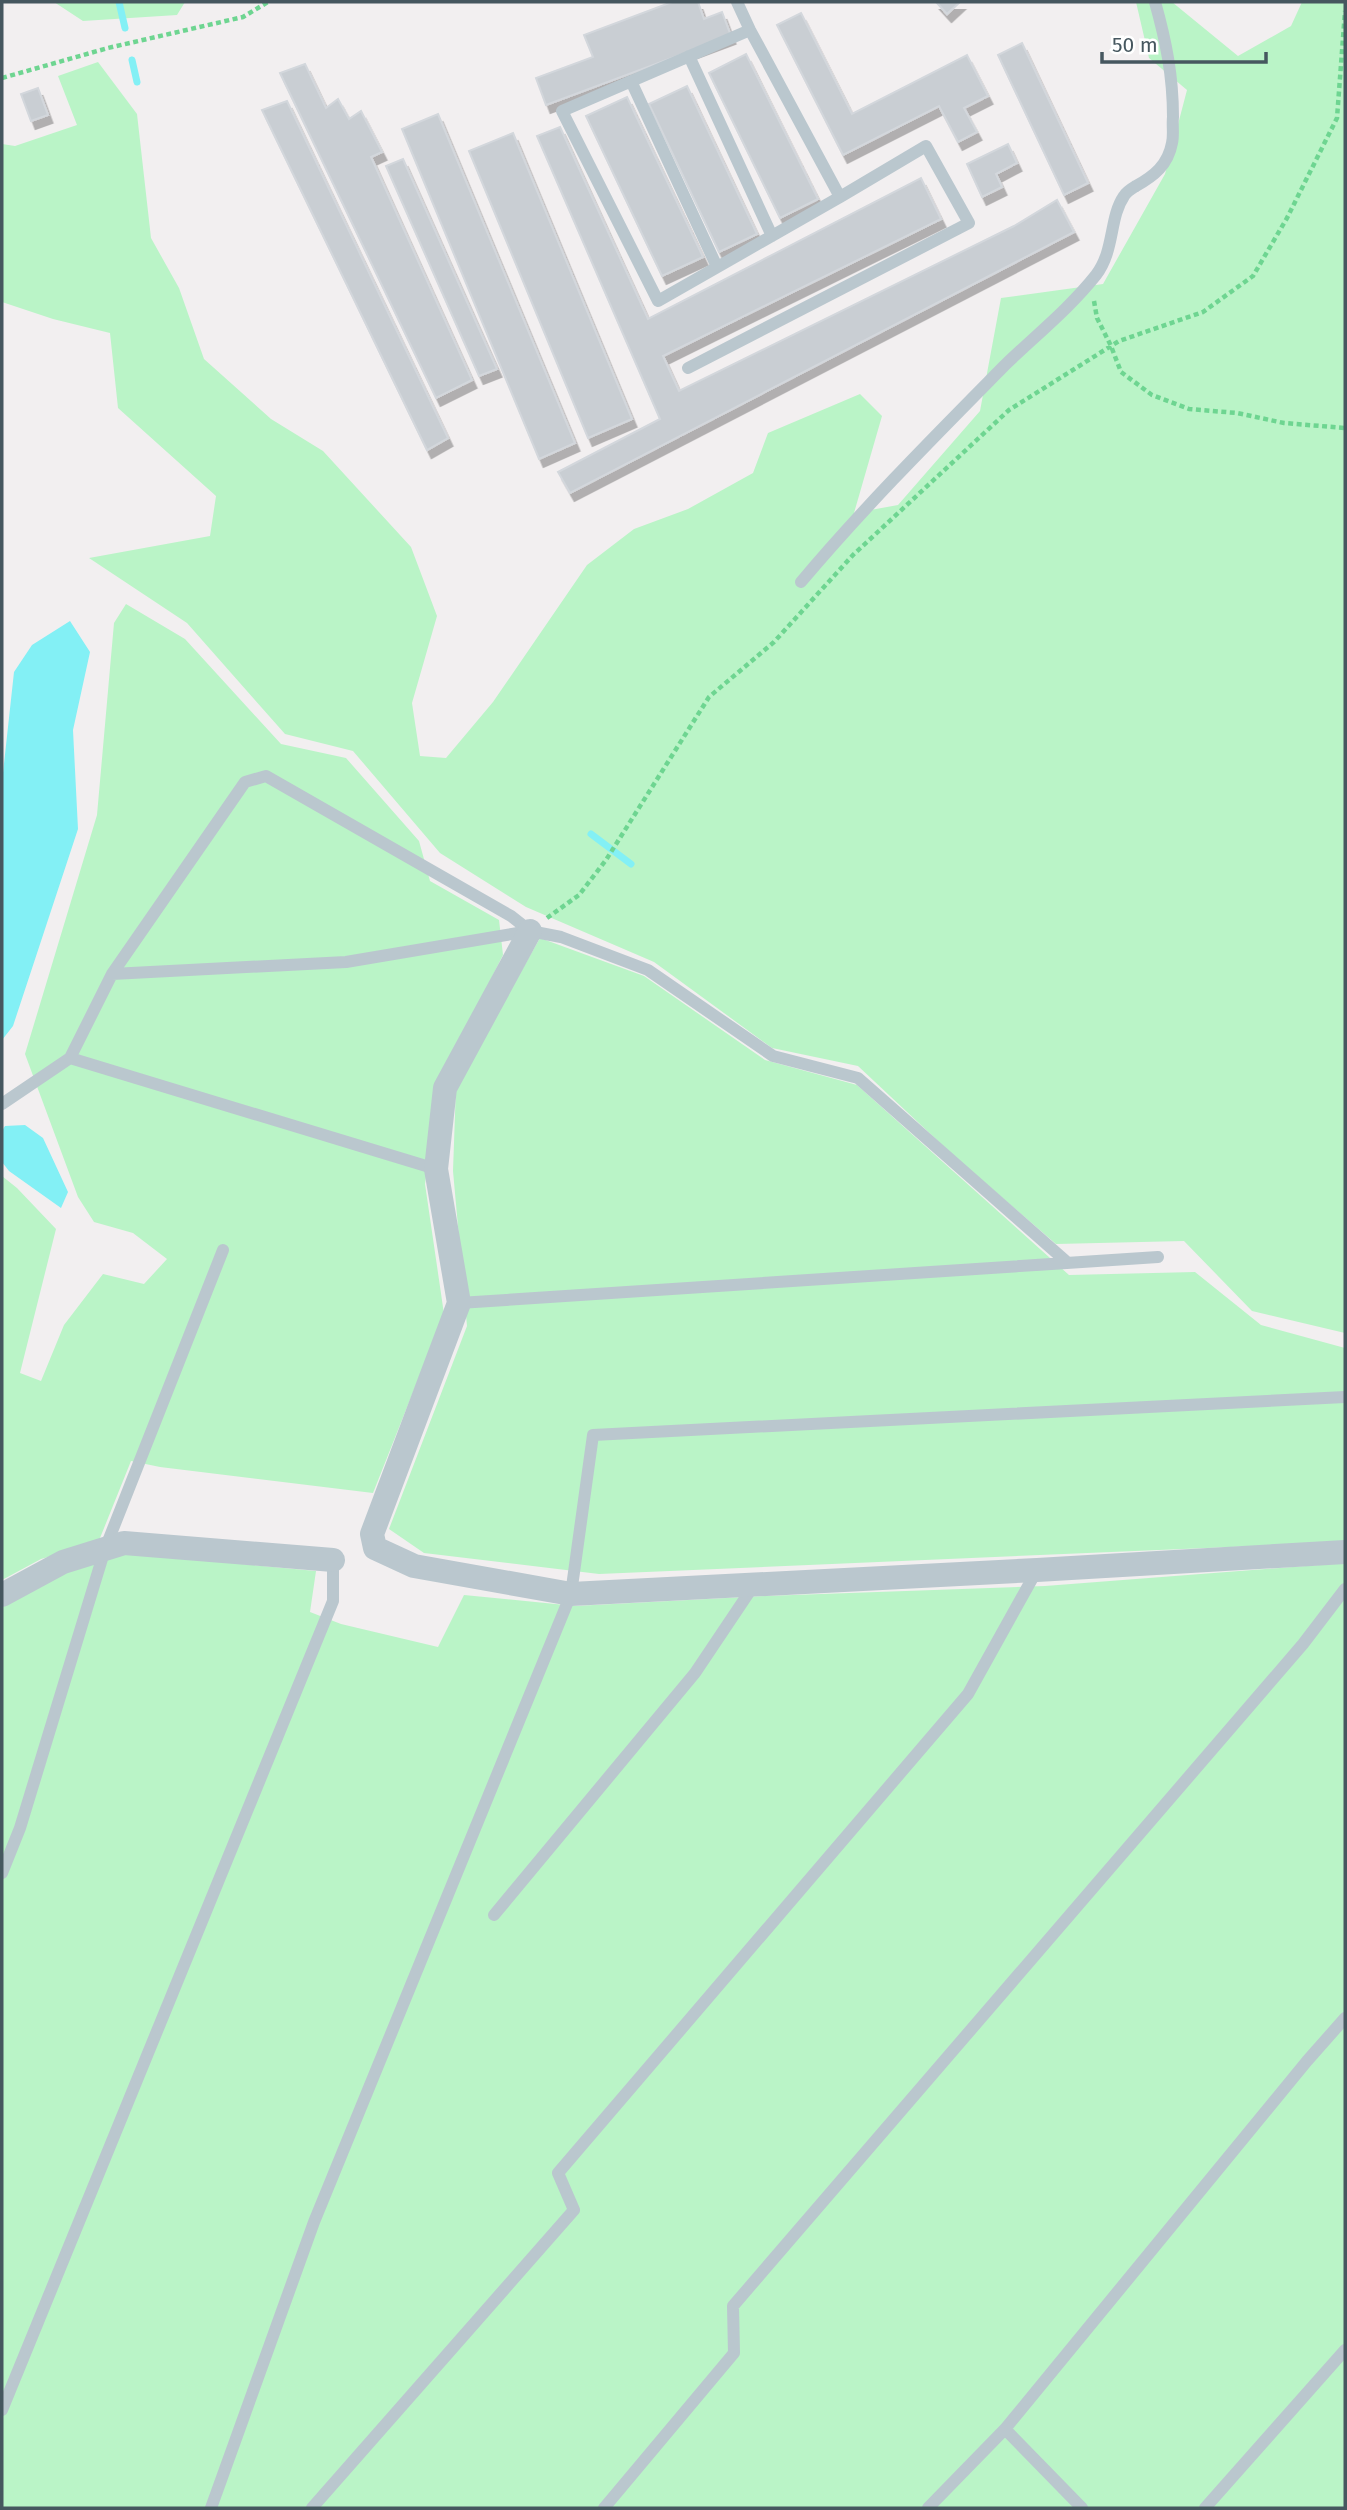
<svg xmlns="http://www.w3.org/2000/svg" width="1347" height="2510" font-family="'Fira Sans',sans-serif">
	<style>
		.green { fill: #baf4c7 }
		.water { fill: #83f0f5 }
		.lines { fill: none; stroke-linecap: round; stroke-linejoin: round }
		.stream { stroke: #83f0f5; stroke-width: 7 }
		.building { fill: #c9ced3; stroke: #d3d7dc; stroke-width: 2; filter: url(#shadow) }
		.path { stroke: #6ed591; stroke-width: 4.5; stroke-dasharray: 5 3.5; stroke-linecap: butt }
		.service { stroke: #bac7ce; stroke-width: 12 }
		.minor { stroke: #bac7ce; stroke-width: 24 }
	</style>
	<defs>
		<filter id="shadow"><feDropShadow dx="4.5" dy="8" stdDeviation="0" flood-color="#0004"/></filter>
	</defs>
	<rect width="100%" height="100%" fill="#f2eff0"/>
	<path class="green" d="M54 2H185L177 15 83 21Z
		M1136 2H1172L1238 56 1291 26 1302 2H1345V1333L1252 1311 1184 1241 1056 1244 954 1156 858 1066 772 1048 654 962 526 907 440 853 353 751 285 734 187 623 89 558 210 536 216 496 118 408 110 333 53 319 2 302V144L15 146 77 125 58 76 98 62 137 114 151 238 179 288 204 359 271 419 323 451 411 547 437 616 412 703 420 756 446 758 493 702 587 565 634 529 688 509 753 473 768 433 860 394 882 416 854 513 898 505 980 411 1001 298 1103 284 1165 174 1187 90 1149 58Z
		M126 604 185 639 281 744 346 758 419 841 430 881 499 920 503 955 439 1083 425 1184 444 1314 373 1493 160 1467 131 1461 98 1543 41 1559 2 1580V1176L17 1188 56 1229 20 1373 41 1381 64 1325 103 1274 144 1284 167 1259 133 1233 94 1222 78 1197 25 1054 97 815 114 623Z
		M540 938 644 976 765 1060 857 1085 1069 1275 1195 1272 1261 1325 1345 1348V1542L599 1574 424 1553 389 1529 467 1326 453 1171 456 1086Z
		M125 1553 316 1571 310 1612 341 1624 438 1647 464 1595 575 1606 765 1596 1045 1586 1345 1563V2508H2V1607L66 1572Z"/>
	<path class="water" d="M70 621 90 652 73 730 78 829 13 1026 2 1040V782L14 672 32 645Z
		M25 1125 43 1138 68 1192 61 1208 9 1171 2 1162V1131L5 1126Z"/>
	<g class="lines">
		<path class="stream" d="M119 2 125 28
			M132 60 137 82
			M591 834 631 864"/>
	</g>
	<path class="building" d="M672 2H698L704 19 722 12 731 36 546 105 536 78 593 57 584 35Z
		M936 2H960L947 14Z
		M801 13 852 114 967 55 988 96 964 108 977 132 958 142 939 106 843 155 777 25Z
		M1022 43 1088 183 1064 195 998 55Z
		M746 54 818 199 780 218 709 73Z
		M305 64 326 108 338 99 349 119 361 111 382 152 371 157 472 380 436 398 280 73Z
		M687 86 757 234 719 252 649 104Z
		M38 88 48 115 31 121 21 94Z
		M627 97 703 257 662 276 586 116Z
		M287 101 448 438 427 450 262 110Z
		M438 114 575 443 539 459 402 129Z
		M560 127 648 319 921 178 941 219 663 356 679 391 1014 226 1057 200 1074 232 570 493 558 472 660 419 537 136Z
		M513 133 632 419 588 438 469 151Z
		M1008 144 1017 163 996 174 1002 187 982 197 967 164Z
		M403 159 497 369 479 376 386 166Z"/>
	<g class="lines">
		<path class="path" d="M2 78 108 48 243 17 268 2
			M1094 301 1097 318 1111 346 1121 372 1152 395 1189 409 1237 413 1284 423 1345 428
			M547 918 579 895 606 860 709 697 774 642 853 555 1009 410 1119 341 1203 312 1253 276 1287 218 1337 118 1345 11"/>
		<path class="service" d="M737 2 750 30 840 197 658 301 562 111 750 30
			M689 56 772 236
			M631 81 717 267
			M688 368 969 223 926 146 840 197
			M801 582C865 506 936 435 1005 365 1036 335 1069 309 1096 275 1115 250 1109 218 1124 196 1127 191 1131 189 1136 186 1154 176 1168 165 1172 143 1174 135 1172 125 1173 117 1173 76 1166 41 1155 2
			M112 974 346 962 530 931 561 937 648 970 773 1056 858 1078 1068 1263
			M70 1058 436 1169
			M2 1104 70 1058 112 974 245 782 266 776 511 916 530 931
			M459 1303 1158 1257
			M2 1873 20 1828 105 1549 223 1250
			M494 1915 695 1673 754 1585
			M2 2410 333 1601V1560
			M1005 2429 1082 2508
			M211 2508 314 2222 571 1594 593 1435 1345 1397
			M312 2508 574 2210 558 2173 968 1694 1037 1570
			M604 2508 734 2353 733 2306 1303 1644 1345 1589
			M928 2508 1005 2429 1307 2061 1345 2018
			M1205 2508 1345 2350"/>
		<path class="minor" d="M530 931 445 1088 436 1169 459 1303 372 1534 375 1548 414 1566 571 1594 1037 1570 1345 1552
			M2 1595 63 1562 124 1543 333 1560"/>
	</g>
	<rect width="1347" height="2510" fill="none" stroke="#46575f" stroke-width="7"/>
	<path d="M1102 52v10h164v-10" fill="none" stroke="#46575f" stroke-width="3.5"/>
	<text x="1112" y="52" font-size="21" fill="#46575f" stroke="#ffffff" stroke-width="5" paint-order="stroke">50 m</text>
</svg>
